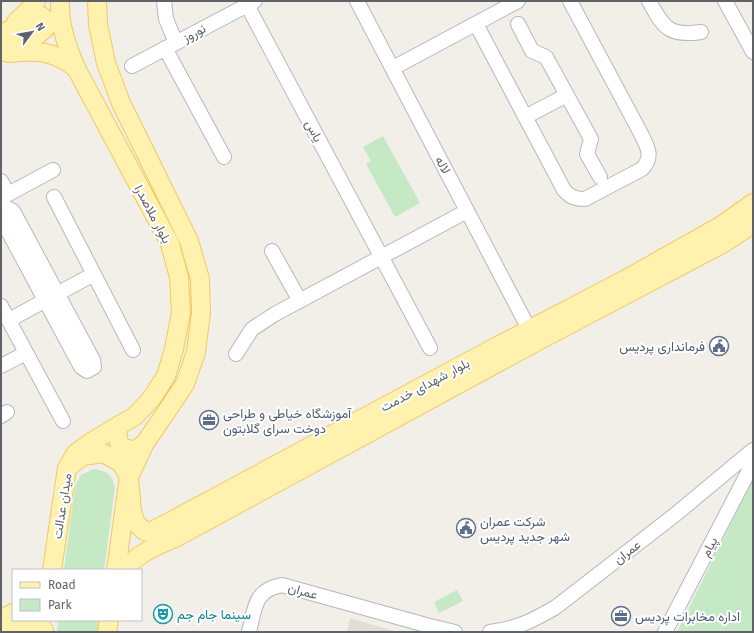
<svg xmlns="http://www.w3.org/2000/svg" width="754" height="633" font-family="'Fira Sans',Vazirmatn,sans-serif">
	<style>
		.education { fill: #e1ded6 }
		.green { fill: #c5e8c5 }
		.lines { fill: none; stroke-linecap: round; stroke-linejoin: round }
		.minor-casing { stroke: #b5b8bc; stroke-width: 16 }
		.major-casing { stroke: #f2c960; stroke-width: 20 }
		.minor { stroke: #fff; stroke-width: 14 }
		.major { stroke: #fff2af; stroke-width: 18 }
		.labels { text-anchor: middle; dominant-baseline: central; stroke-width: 4; stroke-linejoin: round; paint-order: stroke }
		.street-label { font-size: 13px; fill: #5f6368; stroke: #fff }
		.service-label { font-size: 13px; fill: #4e5e75; stroke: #fff; text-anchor: start }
		.culture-label { font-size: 13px; fill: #0d838f; stroke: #fff; text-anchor: start }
	</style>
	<rect width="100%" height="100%" fill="#f1efe8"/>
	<path class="education" d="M350 618 397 632H347Z"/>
	<path class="green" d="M383 136 420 203 395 217 366 164 371 161 363 147Z
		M94 469C108 472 111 473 115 487L104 570H64L75 486 81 475Z
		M753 479V632H677Z
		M457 590 463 601 439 613 434 602Z
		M58 620H100L99 632H57Z"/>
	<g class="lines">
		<defs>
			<path id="minor" d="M164 1 166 19 176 43
				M357 1 529 329
				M649 1C663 27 669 37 701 32
				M725 1 753 52
				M247 5 430 348
				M476 24 564 190C570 197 575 199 585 199L642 169C655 156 646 144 639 130L570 1
				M518 24 532 51 546 57 591 139 587 154 600 177
				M165 48 224 157
				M132 66 255 1
				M393 68 518 1
				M525 117 567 95
				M1 181 8 194
				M54 197 133 350
				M1 198 53 170
				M7 208 13 211 93 360 94 367 87 371 81 367 1 218V212Z
				M272 251 300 301
				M1 306 63 421
				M9 320 94 274
				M236 354 252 329 275 314 467 211
				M1 366 26 353
				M1 416 7 412
				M249 632C255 608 254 590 282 585L426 625 455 632
				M490 632C518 628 532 621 556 607L676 514 753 450
				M665 632 753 463"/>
			<path id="major" d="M60 1C59 25 67 46 76 68L170 244 179 277 181 313 174 349 166 376 151 399 135 416 91 442 76 453 67 468
				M97 1 98 24 106 63 121 103 189 241 200 279 201 313 196 352 185 384 169 408 145 443 129 477 132 512 136 523 144 531 150 532 173 520 490 350 626 279 722 225 753 203
				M16 22 34 5 36 1
				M1 34 33 18 42 16 46 20 48 25C37 39 17 45 1 52
				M8 53C38 50 51 50 76 68
				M119 425C115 441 119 450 136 450L145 443
				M52 570 67 468 83 456 103 453 121 463 129 477 116 570
				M124 570C139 552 157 546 177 537L536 342 724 243 753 224
				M1 619 13 613
				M8 632 26 627 44 630
				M107 632 109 620"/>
		</defs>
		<use href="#minor" class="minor-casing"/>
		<use href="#major" class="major-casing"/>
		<use href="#minor" class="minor"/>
		<use href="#major" class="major"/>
	</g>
	<defs>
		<symbol id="civic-ring" viewBox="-11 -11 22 22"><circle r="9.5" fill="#fff" stroke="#5c6f8a" stroke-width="1.5"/><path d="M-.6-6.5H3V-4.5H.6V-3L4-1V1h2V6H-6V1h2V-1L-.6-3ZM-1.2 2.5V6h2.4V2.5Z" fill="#5c6f8a"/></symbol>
		<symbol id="office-ring" viewBox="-11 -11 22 22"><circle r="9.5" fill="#fff" stroke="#5c6f8a" stroke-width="1.5"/><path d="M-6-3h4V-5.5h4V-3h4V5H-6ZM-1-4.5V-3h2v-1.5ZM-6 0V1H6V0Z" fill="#5c6f8a"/></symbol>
		<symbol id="theatre-ring" viewBox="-11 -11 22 22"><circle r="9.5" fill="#fff" stroke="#0f9aa8" stroke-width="1.5"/><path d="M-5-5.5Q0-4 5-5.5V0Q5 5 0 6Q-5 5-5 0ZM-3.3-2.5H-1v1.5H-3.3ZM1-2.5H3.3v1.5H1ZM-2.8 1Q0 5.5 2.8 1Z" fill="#0f9aa8"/></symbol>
	</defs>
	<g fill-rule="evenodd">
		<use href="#civic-ring" x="708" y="335" width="22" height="22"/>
		<use href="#office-ring" x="198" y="409" width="22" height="22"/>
		<use href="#civic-ring" x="455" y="517" width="22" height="22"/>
		<use href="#theatre-ring" x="152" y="603" width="22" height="22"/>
		<use href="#office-ring" x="610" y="605" width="22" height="22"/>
	</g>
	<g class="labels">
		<g class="street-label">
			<text transform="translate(194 33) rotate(-28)">نوروز</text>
			<text transform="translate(314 131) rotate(62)">یاس</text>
			<text transform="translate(443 165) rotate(62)">لاله</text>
			<text transform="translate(153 214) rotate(62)">بلوار ملاصدرا</text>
			<text transform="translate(425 385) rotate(-28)">بلوار شهدای خدمت</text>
			<text transform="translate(62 506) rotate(-81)">میدان عدالت</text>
			<text transform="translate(709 547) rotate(-62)">پیام</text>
			<text transform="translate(627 552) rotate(-38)">عمران</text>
			<text transform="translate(303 591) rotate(16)">عمران</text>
		</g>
		<g class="service-label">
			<text x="705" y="346" text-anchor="end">فرمانداری پردیس</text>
			<text x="223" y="413">آموزشگاه خیاطی و طراحی<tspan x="223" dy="15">دوخت سرای گلابتون</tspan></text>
			<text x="480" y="521">شرکت عمران<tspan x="480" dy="15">شهر جدید پردیس</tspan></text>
			<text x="635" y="616">اداره مخابرات پردیس</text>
		</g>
		<g class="culture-label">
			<text x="177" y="614">سینما جام جم</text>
		</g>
	</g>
	<rect width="754" height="633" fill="none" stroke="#5f6368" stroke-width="4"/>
	<rect x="12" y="569" width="130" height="52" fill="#ffffff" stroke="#bfc1c3"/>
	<rect x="20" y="582" width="20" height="6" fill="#fff2af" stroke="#bfc1c3"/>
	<text x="48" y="589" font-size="12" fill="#5f6368">Road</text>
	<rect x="20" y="599" width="20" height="12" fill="#c5e8c5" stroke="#bfc1c3"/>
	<text x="48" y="609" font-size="12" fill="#5f6368">Park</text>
	<g transform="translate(32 32) rotate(58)" stroke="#ffffff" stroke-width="3" paint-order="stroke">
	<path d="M0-3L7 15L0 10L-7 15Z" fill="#5f6368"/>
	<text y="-6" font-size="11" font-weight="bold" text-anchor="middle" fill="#5f6368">N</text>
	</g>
</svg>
